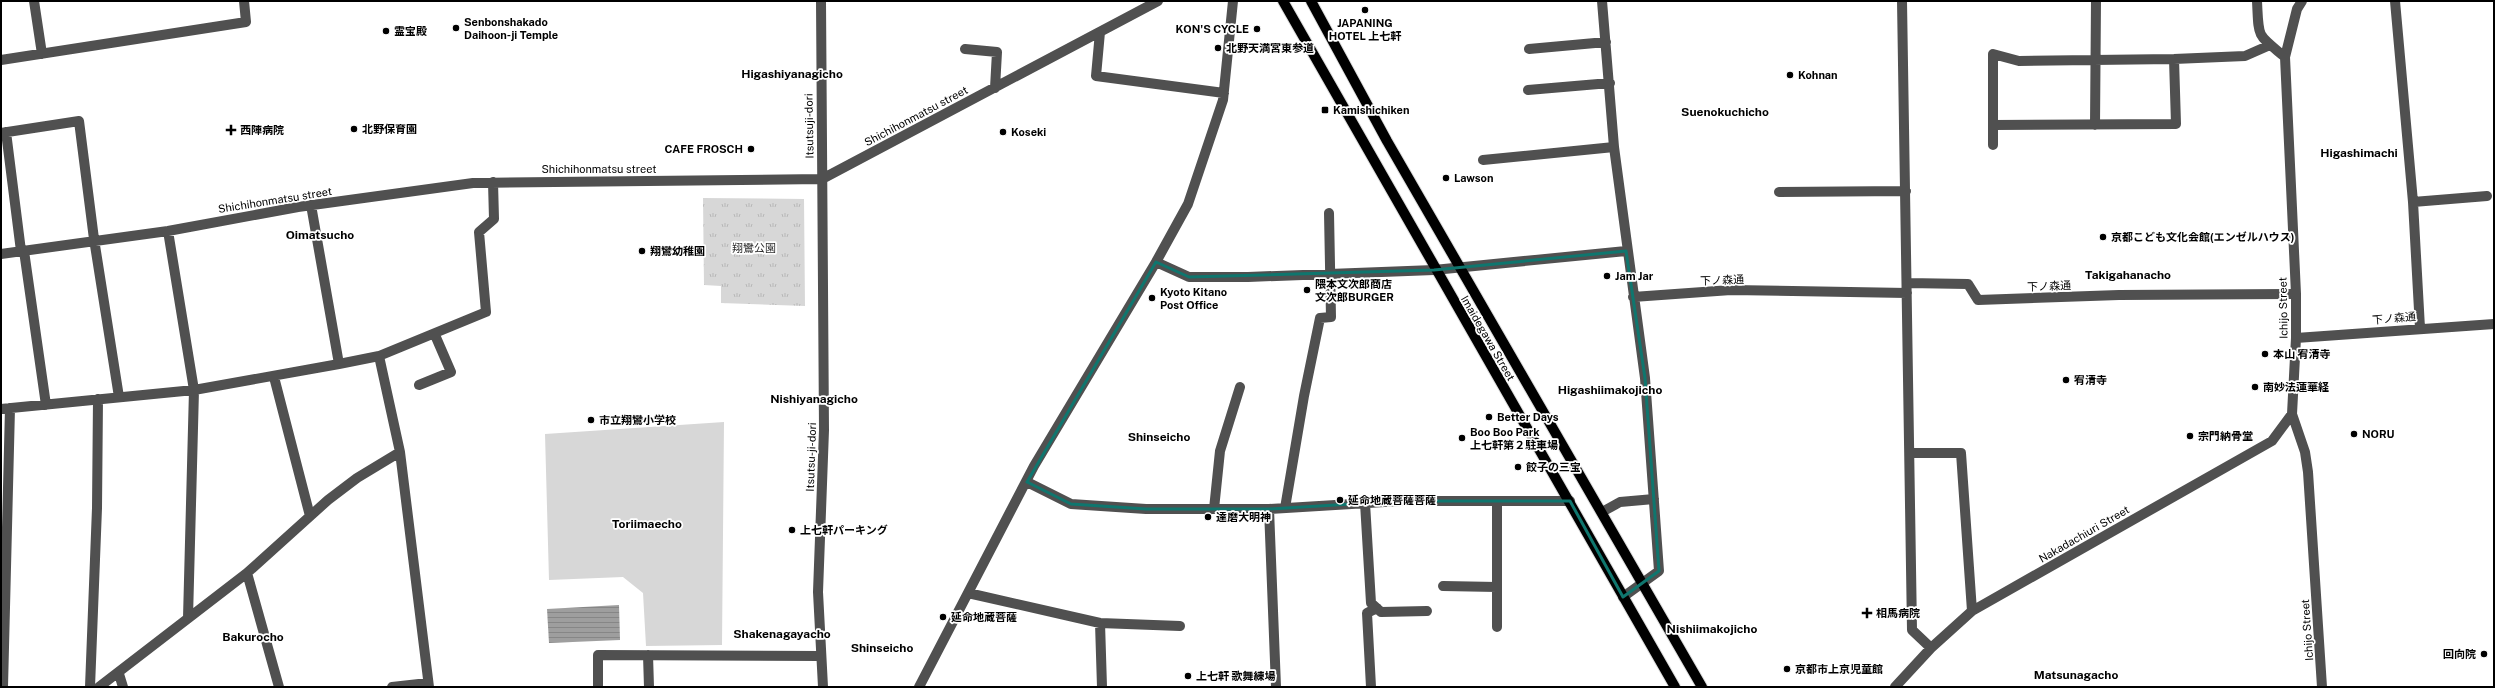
<svg xmlns="http://www.w3.org/2000/svg" width="2495" height="688" font-family="'Public Sans','Noto Sans JP',sans-serif">
	<style>
		.park { fill: url(#park-tufts) }
		.garden { fill: #d7d7d7 }
		.water { fill: url(#water-rules) }
		.lines { fill: none; stroke-linecap: round; stroke-linejoin: round }
		.major-casing { stroke: #dbdbdb; stroke-width: 12 }
		.minor { stroke: #505050; stroke-width: 10 }
		.major { stroke: #000; stroke-width: 10 }
		.marked { fill: none; stroke: #0f766e; stroke-width: 3; stroke-linejoin: round }
		.poi-dot { fill: #000; stroke: #fff; stroke-width: 1.5 }
		.labels { text-anchor: middle; dominant-baseline: central; stroke-width: 3.5; stroke-linejoin: round; paint-order: stroke }
		.poi-label { font-size: 11px; font-weight: bold; fill: #000; stroke: #fff; text-anchor: start }
		.street-label { font-size: 11px; fill: #000; stroke: #fff }
		.park-label { font-size: 11px; fill: #2e2e2e; stroke: #fff }
		.neighbourhood-label { font-size: 12px; font-weight: bold; fill: #000; stroke: #fff }
	</style>
	<defs>
		<pattern id="park-tufts" width="24" height="20" patternUnits="userSpaceOnUse"><rect width="24" height="20" fill="#d7d7d7"/><path d="M3 7l-1-3M5 7V3M7 7l1-3M15 17l-1-3M17 17v-4M19 17l1-3" fill="none" stroke="#b7b7b7"/></pattern>
		<pattern id="water-rules" width="6" height="5" patternUnits="userSpaceOnUse"><rect width="6" height="5" fill="#9e9e9e"/><path d="M0 2.5h6" fill="none" stroke="#868686"/></pattern>
	</defs>
	<rect width="100%" height="100%" fill="#fff"/>
	<path class="park" d="M703 198 804 199 805 306 721 303V286L704 285Z"/>
	<path class="garden" d="M724 422 722 645 646 646 643 593 623 577 549 580 545 434Z"/>
	<path class="water" d="M619 605 620 640 549 643 547 609Z"/>
	<g class="lines">
		<defs>
			<path id="major" d="M1283 1C1412 230 1545 458 1675 687
				M1311 1 1387 141 1702 687"/>
		</defs>
		<use href="#major" class="major-casing"/>
		<path class="minor" d="M34 1 42 54
			M821 1 824 430 818 592 823 687
			M1602 1 1614 147 1645 378 1659 571 1623 597
			M1902 1 1912 630 1931 648
			M2257 1C2259 39 2256 33 2285 57
			M2302 1 2297 9 2285 57 2296 294V338L2292 414 2305 452 2308 472 2322 687
			M2395 1 2413 202 2420 328
			M1100 32 1096 76 1224 93
			M965 49 997 52 995 88
			M1529 49 1606 42
			M1 60 246 22 244 1
			M1528 90 1610 83
			M1993 125 2176 124 2174 59
			M2095 125 2096 1
			M6 132 21 251
			M1 133 79 121 94 239 119 397
			M1993 145V54L2019 61 2174 59 2245 56 2270 45
			M1483 160 1614 147
			M1779 192 1906 191
			M2413 202 2487 196
			M311 205 339 364
			M168 231 194 390 188 618
			M24 251 46 405
			M1 254 168 231 298 207 473 183 822 179 1158 1
			M1156 262 1189 277H1248L1434 270 1626 251
			M1907 283 1968 284 1978 300 2119 295 2296 294
			M1633 297 1731 290 1907 293
			M2296 338 2494 324
			M379 356 400 452 429 687
			M274 377 310 516
			M419 385 451 372 435 335
			M1 409 194 390 339 364 379 356 486 312 479 232 494 219 493 182
			M1910 453H1961L1972 611
			M1027 482 1071 504 1146 509H1269L1401 501H1570
			M1497 501V627
			M1365 503 1371 603 1381 612 1427 611
			M1285 508 1304 396 1320 318 1331 317 1329 213
			M1214 509 1220 451 1240 387
			M1269 509 1276 687
			M1602 512 1620 502 1654 499
			M247 573 279 687
			M1443 586 1497 587
			M968 593 1100 623 1180 626
			M1100 623 1102 687
			M648 655 649 687
			M119 674 123 687
			M3 687 10 408
			M90 687 97 508 98 399
			M99 687 247 573 328 500 357 478 400 452
			M392 687 428 683
			M598 687V655L820 656
			M919 687 1034 466 1156 262 1188 204 1223 100 1233 1
			M1371 687 1367 613 1377 608
			M1895 687 1931 648 1972 611 2272 441 2292 414"/>
		<use href="#major" class="major"/>
	</g>
	<path class="marked" d="M1626 251 1645 378 1659 571 1623 597 1570 501H1401L1269 509H1146L1071 504 1027 482 1156 262 1189 277 1434 270Z"/>
	<g class="poi-dot">
		<circle cx="1365" cy="10" r="4"/>
		<circle cx="456" cy="28" r="4"/>
		<circle cx="1257" cy="29" r="4"/>
		<circle cx="386" cy="31" r="4"/>
		<circle cx="1218" cy="48" r="4"/>
		<circle cx="1790" cy="75" r="4"/>
		<rect x="1321" y="106" width="8" height="8" rx="2"/>
		<circle cx="354" cy="129" r="4"/>
		<path d="M229 124h4v4h4v4h-4v4h-4v-4h-4v-4h4z"/>
		<circle cx="1003" cy="132" r="4"/>
		<circle cx="751" cy="149" r="4"/>
		<circle cx="1446" cy="178" r="4"/>
		<circle cx="2103" cy="237" r="4"/>
		<circle cx="642" cy="251" r="4"/>
		<circle cx="1607" cy="276" r="4"/>
		<circle cx="1307" cy="290" r="4"/>
		<circle cx="1152" cy="298" r="4"/>
		<circle cx="2265" cy="354" r="4"/>
		<circle cx="2066" cy="380" r="4"/>
		<circle cx="2255" cy="387" r="4"/>
		<circle cx="1489" cy="417" r="4"/>
		<circle cx="591" cy="420" r="4"/>
		<circle cx="2354" cy="434" r="4"/>
		<circle cx="2190" cy="436" r="4"/>
		<circle cx="1462" cy="438" r="4"/>
		<circle cx="1518" cy="467" r="4"/>
		<circle cx="1340" cy="500" r="4"/>
		<circle cx="1208" cy="517" r="4"/>
		<circle cx="792" cy="530" r="4"/>
		<path d="M1865 607h4v4h4v4h-4v4h-4v-4h-4v-4h4z"/>
		<circle cx="943" cy="617" r="4"/>
		<circle cx="2484" cy="654" r="4"/>
		<circle cx="1787" cy="669" r="4"/>
		<circle cx="1188" cy="676" r="4"/>
	</g>
	<g class="labels">
		<g class="poi-label">
			<text x="464" y="22">Senbonshakado<tspan x="464" dy="13">Daihoon-ji Temple</tspan></text>
			<text x="1365" y="23" text-anchor="middle">JAPANING<tspan x="1365" dy="13">HOTEL 上七軒</tspan></text>
			<text x="1249" y="29" text-anchor="end">KON'S CYCLE</text>
			<text x="394" y="31">霊宝殿</text>
			<text x="1226" y="48">北野天満宮東参道</text>
			<text x="1798" y="75">Kohnan</text>
			<text x="1333" y="110">Kamishichiken</text>
			<text x="362" y="129">北野保育園</text>
			<text x="240" y="130">西陣病院</text>
			<text x="1011" y="132">Koseki</text>
			<text x="743" y="149" text-anchor="end">CAFE FROSCH</text>
			<text x="1454" y="178">Lawson</text>
			<text x="2111" y="237">京都こども文化会館(エンゼルハウス)</text>
			<text x="650" y="251">翔鸞幼稚園</text>
			<text x="1615" y="276">Jam Jar</text>
			<text x="1315" y="284">隈本文次郎商店<tspan x="1315" dy="13">文次郎BURGER</tspan></text>
			<text x="1160" y="292">Kyoto Kitano<tspan x="1160" dy="13">Post Office</tspan></text>
			<text x="2273" y="354">本山 宥清寺</text>
			<text x="2074" y="380">宥清寺</text>
			<text x="2263" y="387">南妙法蓮華経</text>
			<text x="1497" y="417">Better Days</text>
			<text x="599" y="420">市立翔鸞小学校</text>
			<text x="1470" y="432">Boo Boo Park<tspan x="1470" dy="13">上七軒第２駐車場</tspan></text>
			<text x="2362" y="434">NORU</text>
			<text x="2198" y="436">宗門納骨堂</text>
			<text x="1526" y="467">餃子の三宝</text>
			<text x="1348" y="500">延命地蔵菩薩菩薩</text>
			<text x="1216" y="517">達磨大明神</text>
			<text x="800" y="530">上七軒パーキング</text>
			<text x="1876" y="613">相馬病院</text>
			<text x="951" y="617">延命地蔵菩薩</text>
			<text x="2476" y="654" text-anchor="end">回向院</text>
			<text x="1795" y="669">京都市上京児童館</text>
			<text x="1196" y="676">上七軒 歌舞練場</text>
		</g>
		<g class="street-label">
			<text transform="translate(916 116) rotate(-28)">Shichihonmatsu street</text>
			<text transform="translate(809 126) rotate(-91)">Itsutsuji-dori</text>
			<text x="599" y="169">Shichihonmatsu street</text>
			<text transform="translate(275 200) rotate(-9)">Shichihonmatsu street</text>
			<text transform="translate(1722 280) rotate(-2)">下ノ森通</text>
			<text transform="translate(2049 286) rotate(-2)">下ノ森通</text>
			<text transform="translate(2283 308) rotate(-91)">Ichijo Street</text>
			<text transform="translate(2394 318) rotate(-5)">下ノ森通</text>
			<text transform="translate(1488 338) rotate(60)">Imaidegawa Street</text>
			<text transform="translate(811 457) rotate(-88)">Itsutsu-ji-dori</text>
			<text transform="translate(2084 534) rotate(-30)">Nakadachiuri Street</text>
			<text transform="translate(2307 630) rotate(-94)">Ichijo Street</text>
		</g>
		<g class="park-label">
			<text x="754" y="248">翔鸞公園</text>
		</g>
		<g class="neighbourhood-label">
			<text x="792" y="74">Higashiyanagicho</text>
			<text x="1725" y="112">Suenokuchicho</text>
			<text x="2359" y="153">Higashimachi</text>
			<text x="320" y="235">Oimatsucho</text>
			<text x="2128" y="275">Takigahanacho</text>
			<text x="1610" y="390">Higashiimakojicho</text>
			<text x="814" y="399">Nishiyanagicho</text>
			<text x="1159" y="437">Shinseicho</text>
			<text x="647" y="524">Toriimaecho</text>
			<text x="1712" y="629">Nishiimakojicho</text>
			<text x="782" y="634">Shakenagayacho</text>
			<text x="253" y="637">Bakurocho</text>
			<text x="882" y="648">Shinseicho</text>
			<text x="2076" y="675">Matsunagacho</text>
		</g>
	</g>
	<rect width="2495" height="688" fill="none" stroke="#000000" stroke-width="4"/>
</svg>
